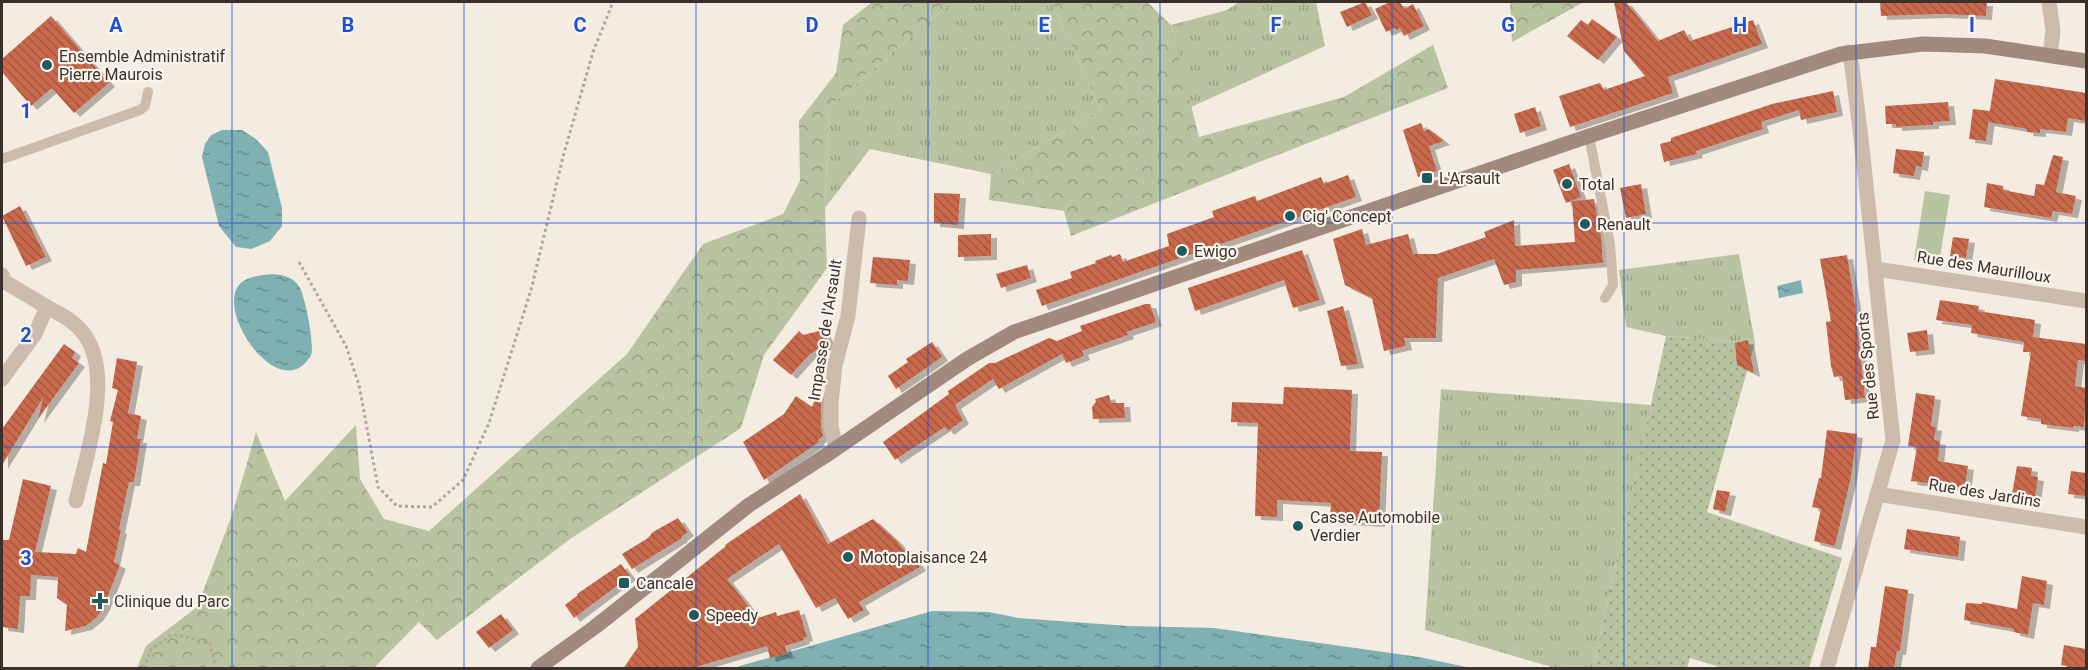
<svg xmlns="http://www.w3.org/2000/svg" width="2088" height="670" font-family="Roboto,sans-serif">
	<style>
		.grass { fill: url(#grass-tufts) }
		.forest { fill: url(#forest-crowns) }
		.garden { fill: url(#garden-dots) }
		.pitch { fill: #b8c4a0 }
		.water { fill: url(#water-ripples) }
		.building { fill: url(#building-back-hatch); filter: url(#shadow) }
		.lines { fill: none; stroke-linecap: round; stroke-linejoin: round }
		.path { stroke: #b9a596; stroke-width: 3; stroke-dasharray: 3 3; stroke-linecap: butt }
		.lane { stroke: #cdbbac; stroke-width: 10 }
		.street { stroke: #cdbbac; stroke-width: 15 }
		.secondary { stroke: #a18a7d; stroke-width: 15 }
		.grid { fill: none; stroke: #1d4ed8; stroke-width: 1.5; stroke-opacity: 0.55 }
		.poi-dot { fill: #1f5a5e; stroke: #fbf5ee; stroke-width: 2 }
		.labels { text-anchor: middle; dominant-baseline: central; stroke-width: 4.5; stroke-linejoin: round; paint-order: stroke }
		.poi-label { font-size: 16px; fill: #3b302b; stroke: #fbf5ee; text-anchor: start }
		.street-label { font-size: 16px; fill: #3b302b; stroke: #fbf5ee }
		.grid-label { font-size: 20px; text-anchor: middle; font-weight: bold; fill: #1d4ed8; stroke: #fbf5ee; stroke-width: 4.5; stroke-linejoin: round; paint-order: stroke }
	</style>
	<defs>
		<pattern id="grass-tufts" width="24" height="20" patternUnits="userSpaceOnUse" patternTransform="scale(1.5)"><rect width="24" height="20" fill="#b8c4a0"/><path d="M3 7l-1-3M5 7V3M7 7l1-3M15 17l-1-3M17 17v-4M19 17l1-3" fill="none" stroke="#97a083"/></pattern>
		<pattern id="forest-crowns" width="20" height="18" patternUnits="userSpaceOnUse" patternTransform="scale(1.5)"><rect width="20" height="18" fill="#b8c4a0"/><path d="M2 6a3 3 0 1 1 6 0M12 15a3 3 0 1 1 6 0" fill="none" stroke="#97a083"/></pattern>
		<pattern id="garden-dots" width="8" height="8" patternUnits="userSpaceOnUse" patternTransform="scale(1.5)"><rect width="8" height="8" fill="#b8c4a0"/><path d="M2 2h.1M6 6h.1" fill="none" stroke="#97a083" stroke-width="1.8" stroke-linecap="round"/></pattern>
		<pattern id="water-ripples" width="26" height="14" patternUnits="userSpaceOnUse" patternTransform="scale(1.5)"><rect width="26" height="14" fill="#7fb0b2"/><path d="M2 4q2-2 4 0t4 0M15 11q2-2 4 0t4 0" fill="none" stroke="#699091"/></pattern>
		<pattern id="building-back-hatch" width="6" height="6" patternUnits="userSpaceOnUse" patternTransform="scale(1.5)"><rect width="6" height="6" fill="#c8694b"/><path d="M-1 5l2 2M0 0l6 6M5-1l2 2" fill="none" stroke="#a4573f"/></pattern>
		<filter id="shadow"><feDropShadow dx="6" dy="4" stdDeviation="0" flood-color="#0004"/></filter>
	</defs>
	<rect width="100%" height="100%" fill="#f4ebe1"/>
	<path class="grass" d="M952 2H1051L1101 110 991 174 870 149 825 208 829 107Z
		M1239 2H1316L1325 46 1191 107 1171 25 1227 10Z
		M1739 254 1755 343 1666 336 1626 327 1619 270Z
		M1441 389 1651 405 1593 668H1555L1425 630Z"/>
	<path class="forest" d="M872 2H952L829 107 825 208 827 268 764 355 741 428 570 539 437 640 419 622 374 668H137L146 646 197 607 232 515 256 432 285 501 356 425 360 479 384 519 429 531 627 354 703 244 783 214 800 181 799 121 836 73 843 25Z
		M1051 2H1147L1171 25 1199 137 1344 97 1433 45 1448 88 1071 236 1064 211 989 200 991 174 1101 110Z
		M1510 2H1584L1512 42Z"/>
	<path class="garden" d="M1666 336 1755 343 1707 512 1842 558 1809 668H1723L1690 658 1687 668H1593Z"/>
	<path class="pitch" d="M1925 191 1950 195 1939 264 1914 260Z"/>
	<path class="water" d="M222 130H242L256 139 268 152 282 208V226L270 241 251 249 236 247 219 226 202 157 205 144 211 135Z
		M273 274C283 275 294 277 300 288 305 297 315 346 311 355 310 358 308 359 306 362 274 399 212 306 242 282 250 276 263 275 273 274Z
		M1801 280 1803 293 1779 298 1777 286Z
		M932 611 989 612 1018 618 1128 626 1214 628 1419 657 1471 668H733Z"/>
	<path class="building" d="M1365 2 1372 15 1347 27 1340 12Z
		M1390 2H1400L1404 9 1413 4 1424 26 1404 36 1400 28 1397 30 1395 28 1386 32 1375 9Z
		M1614 2H1626L1658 41 1684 30 1690 41 1753 20 1762 44 1668 77 1673 93 1570 127 1559 96 1600 83 1604 90 1645 76 1624 51Z
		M1880 2H1987L1986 16 1941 14 1881 16Z
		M51 16 109 83 74 113 52 88 31 106 2 72V59Z
		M1592 19 1617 37 1598 60 1567 36 1581 20 1588 25Z
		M1995 79 2086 93V121L2068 118 2066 132 2040 129V133L2027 132V129L1988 122Z
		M1833 91 1837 112 1801 120 1799 110 1761 122 1763 129 1696 151 1697 154 1664 162 1660 144 1671 141V138L1772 104Z
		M1948 102 1950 121 1933 122V125L1911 126 1896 127V124H1886L1885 106Z
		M1535 107 1541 126 1520 133 1514 114Z
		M1973 109 1990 111 1986 141 1969 139Z
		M1421 123 1424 131 1429 129 1444 141 1429 146 1437 171 1418 177 1403 130Z
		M1896 149 1924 152 1922 167 1916 166 1914 176 1893 173Z
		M2053 155 2063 157 2056 192 2076 196 2072 214 2053 211 2051 218 1984 207 1987 183 2003 186V190L2034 196 2036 184 2044 185Z
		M1569 164 1581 197 1566 203 1553 170Z
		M1348 175 1356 197 1042 306 1036 290 1072 278 1070 272 1096 263 1095 261 1111 255 1112 257 1120 254 1123 262 1169 246 1167 234 1214 217 1212 211 1255 196 1257 201 1321 177 1324 184Z
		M1641 184 1646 214 1626 218 1620 188Z
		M934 193 960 194 958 225 934 223Z
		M1594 199 1601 236 1603 263 1516 270V282L1504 285 1494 259 1438 278 1436 338H1404L1406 346 1384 351 1372 298 1345 285 1333 239 1362 229 1366 245 1408 234 1413 254H1437L1486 237 1484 232 1514 220 1515 246 1575 242 1572 201Z
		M20 206 46 257 26 266 2 216Z
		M991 234V256L958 257V235Z
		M1953 237 1969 239 1966 258 1950 256Z
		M1302 250 1320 300 1293 308 1284 280 1195 311 1188 288Z
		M1847 255 1855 305 1865 398 1845 400 1842 376 1834 377 1831 366 1826 322 1831 321 1820 259Z
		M873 257 910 260 908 281 897 280V285L870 283Z
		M1027 265 1031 278 1001 288 996 274Z
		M1940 300 1979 306 1978 311 2035 320 2033 337 2086 344V361L2078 360 2075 386 2086 388 2084 427 2073 426V428L2041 424V419L2021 416 2031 352H2023L2024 342 1971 333 1972 325 1936 320Z
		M1145 304H1150L1156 322 1127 332 1128 335 1082 351 1084 356 1066 363 1062 354 999 389 993 379 955 405 963 420 948 431 945 427 895 460 883 442 949 394 948 391 989 363H995L1049 338 1057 341 1082 331 1080 326Z
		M1343 306 1352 340 1358 364 1341 366 1327 311Z
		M823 330 830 343 810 354 791 375 773 360 799 331 803 335Z
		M1927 330 1929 350 1910 352 1907 333Z
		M1748 340 1754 373 1737 365 1735 343Z
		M932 342 942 357 896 389 888 376 908 362 906 359Z
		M64 344 75 352 72 358 79 363 38 419 43 398 2 465V429Z
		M117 358 137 362 128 413 141 416 137 439H141L134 482H129L119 529 121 530 114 562 120 565 104 606 97 617 86 626 65 631 67 605 57 598 58 577 31 575 30 596H20L18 629 2 627V540H9L23 479 51 486 35 552 76 554 78 548 86 552 103 463 106 464 113 422 110 421 118 390 112 388Z
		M821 383V426L823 436 818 440 819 442 764 480 743 442 784 414 796 396 812 407Z
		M1284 387 1352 390 1350 451 1382 452 1379 523 1330 520 1331 503 1277 500V517L1255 516 1258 423 1231 422 1232 402 1283 404Z
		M1916 393 1935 396 1931 426 1936 427 1934 440 1940 441 1938 461 1968 466 1965 488 1911 481 1917 447 1908 446Z
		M1109 395 1111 403H1124L1125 418 1093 419 1092 407 1096 402 1095 399Z
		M1827 430 1857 434 1851 477 1835 546 1814 541 1821 509 1812 507 1819 478H1821Z
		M2017 466 2032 468 2031 476 2038 477 2035 497 2012 494Z
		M2071 471 2086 473V496L2068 494Z
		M1717 490 1730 492 1725 512 1713 509Z
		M800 494 828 544 873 519 896 540 910 557 913 556 920 567 859 602 864 610 848 619 835 598 816 608 779 544 727 579 758 618 776 612 777 616 799 610 807 637 803 638 804 640 785 646 787 653 770 658 767 646 689 669H623L638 647 635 619 726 546 725 545Z
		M678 518 688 532 681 537 682 538 632 569 622 554 648 538 653 532Z
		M1907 529 1960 537 1958 557 1904 549Z
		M621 564 630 576 574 618 565 605 578 595 577 594Z
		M2022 576 2047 581 2044 605 2033 603 2028 635 2014 632V629L1964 620 1966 603 1982 604V602L2017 609Z
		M1885 586 1908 590 1900 651H1897L1894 669H1868L1871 647H1876Z
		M501 614 513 630 489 648 476 632Z
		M2064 645 2086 649V669H2066L2067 666 2061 665Z"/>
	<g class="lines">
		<path class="path" d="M299 262 346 346 359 385 378 487 397 506 432 507 463 480 489 423 531 290 563 157 593 52 613 2
			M144 668 151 649 173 634 198 640 210 644 216 668"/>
		<path class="lane" d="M1589 136 1610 244 1613 285 1605 298
			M2 159 140 110 145 106 148 92"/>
		<path class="street" d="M2049 2 2053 31 2050 55
			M1876 269 2086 301
			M2 275 5 282 47 307
			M2 379 35 334 47 307C64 316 80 324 89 342 111 384 86 457 76 501
			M836 448 831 426V403L835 365 848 316 859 218
			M1877 494 2086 527
			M1827 668 1893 440 1861 138 1852 66 1848 52"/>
		<path class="secondary" d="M538 668 595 627 749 505 825 456 967 359 1014 332 1589 136 1841 54 1923 44 1985 46 2086 61"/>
	</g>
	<path class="grid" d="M232 2V668M464 2V668M696 2V668M928 2V668M1160 2V668M1392 2V668M1624 2V668M1856 2V668M2 223H2086M2 447H2086"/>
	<g class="poi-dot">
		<circle cx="47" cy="65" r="6"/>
		<rect x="1421" y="172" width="12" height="12" rx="3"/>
		<circle cx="1567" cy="184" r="6"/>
		<circle cx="1290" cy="216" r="6"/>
		<circle cx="1585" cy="224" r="6"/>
		<circle cx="1182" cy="251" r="6"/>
		<circle cx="1298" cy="526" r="6"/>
		<circle cx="848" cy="557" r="6"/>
		<rect x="618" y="577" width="12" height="12" rx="3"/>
		<path d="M97 592h6v6h6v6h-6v6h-6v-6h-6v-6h6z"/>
		<circle cx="694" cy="615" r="6"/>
	</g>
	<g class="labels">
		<g class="poi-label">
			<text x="59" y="56">Ensemble Administratif<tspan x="59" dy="18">Pierre Maurois</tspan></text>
			<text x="1439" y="178">L'Arsault</text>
			<text x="1579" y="184">Total</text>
			<text x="1302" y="216">Cig' Concept</text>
			<text x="1597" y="224">Renault</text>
			<text x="1194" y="251">Ewigo</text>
			<text x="1310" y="517">Casse Automobile<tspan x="1310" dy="18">Verdier</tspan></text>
			<text x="860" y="557">Motoplaisance 24</text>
			<text x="636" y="583">Cancale</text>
			<text x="114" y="601">Clinique du Parc</text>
			<text x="706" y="615">Speedy</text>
		</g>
		<g class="street-label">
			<text transform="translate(1984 267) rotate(9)">Rue des Maurilloux</text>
			<text transform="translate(825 330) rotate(-81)">Impasse de l'Arsault</text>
			<text transform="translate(1868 366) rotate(-96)">Rue des Sports</text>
			<text transform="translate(1985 493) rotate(9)">Rue des Jardins</text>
		</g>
	</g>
	<g class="grid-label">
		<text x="116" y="32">A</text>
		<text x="348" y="32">B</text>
		<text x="580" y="32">C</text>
		<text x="812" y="32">D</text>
		<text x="1044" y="32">E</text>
		<text x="1276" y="32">F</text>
		<text x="1508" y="32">G</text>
		<text x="1740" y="32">H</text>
		<text x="1972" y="32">I</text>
		<text x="26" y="118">1</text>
		<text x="26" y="342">2</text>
		<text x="26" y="565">3</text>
	</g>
	<rect width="2088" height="670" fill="none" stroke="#3b302b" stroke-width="6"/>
</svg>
